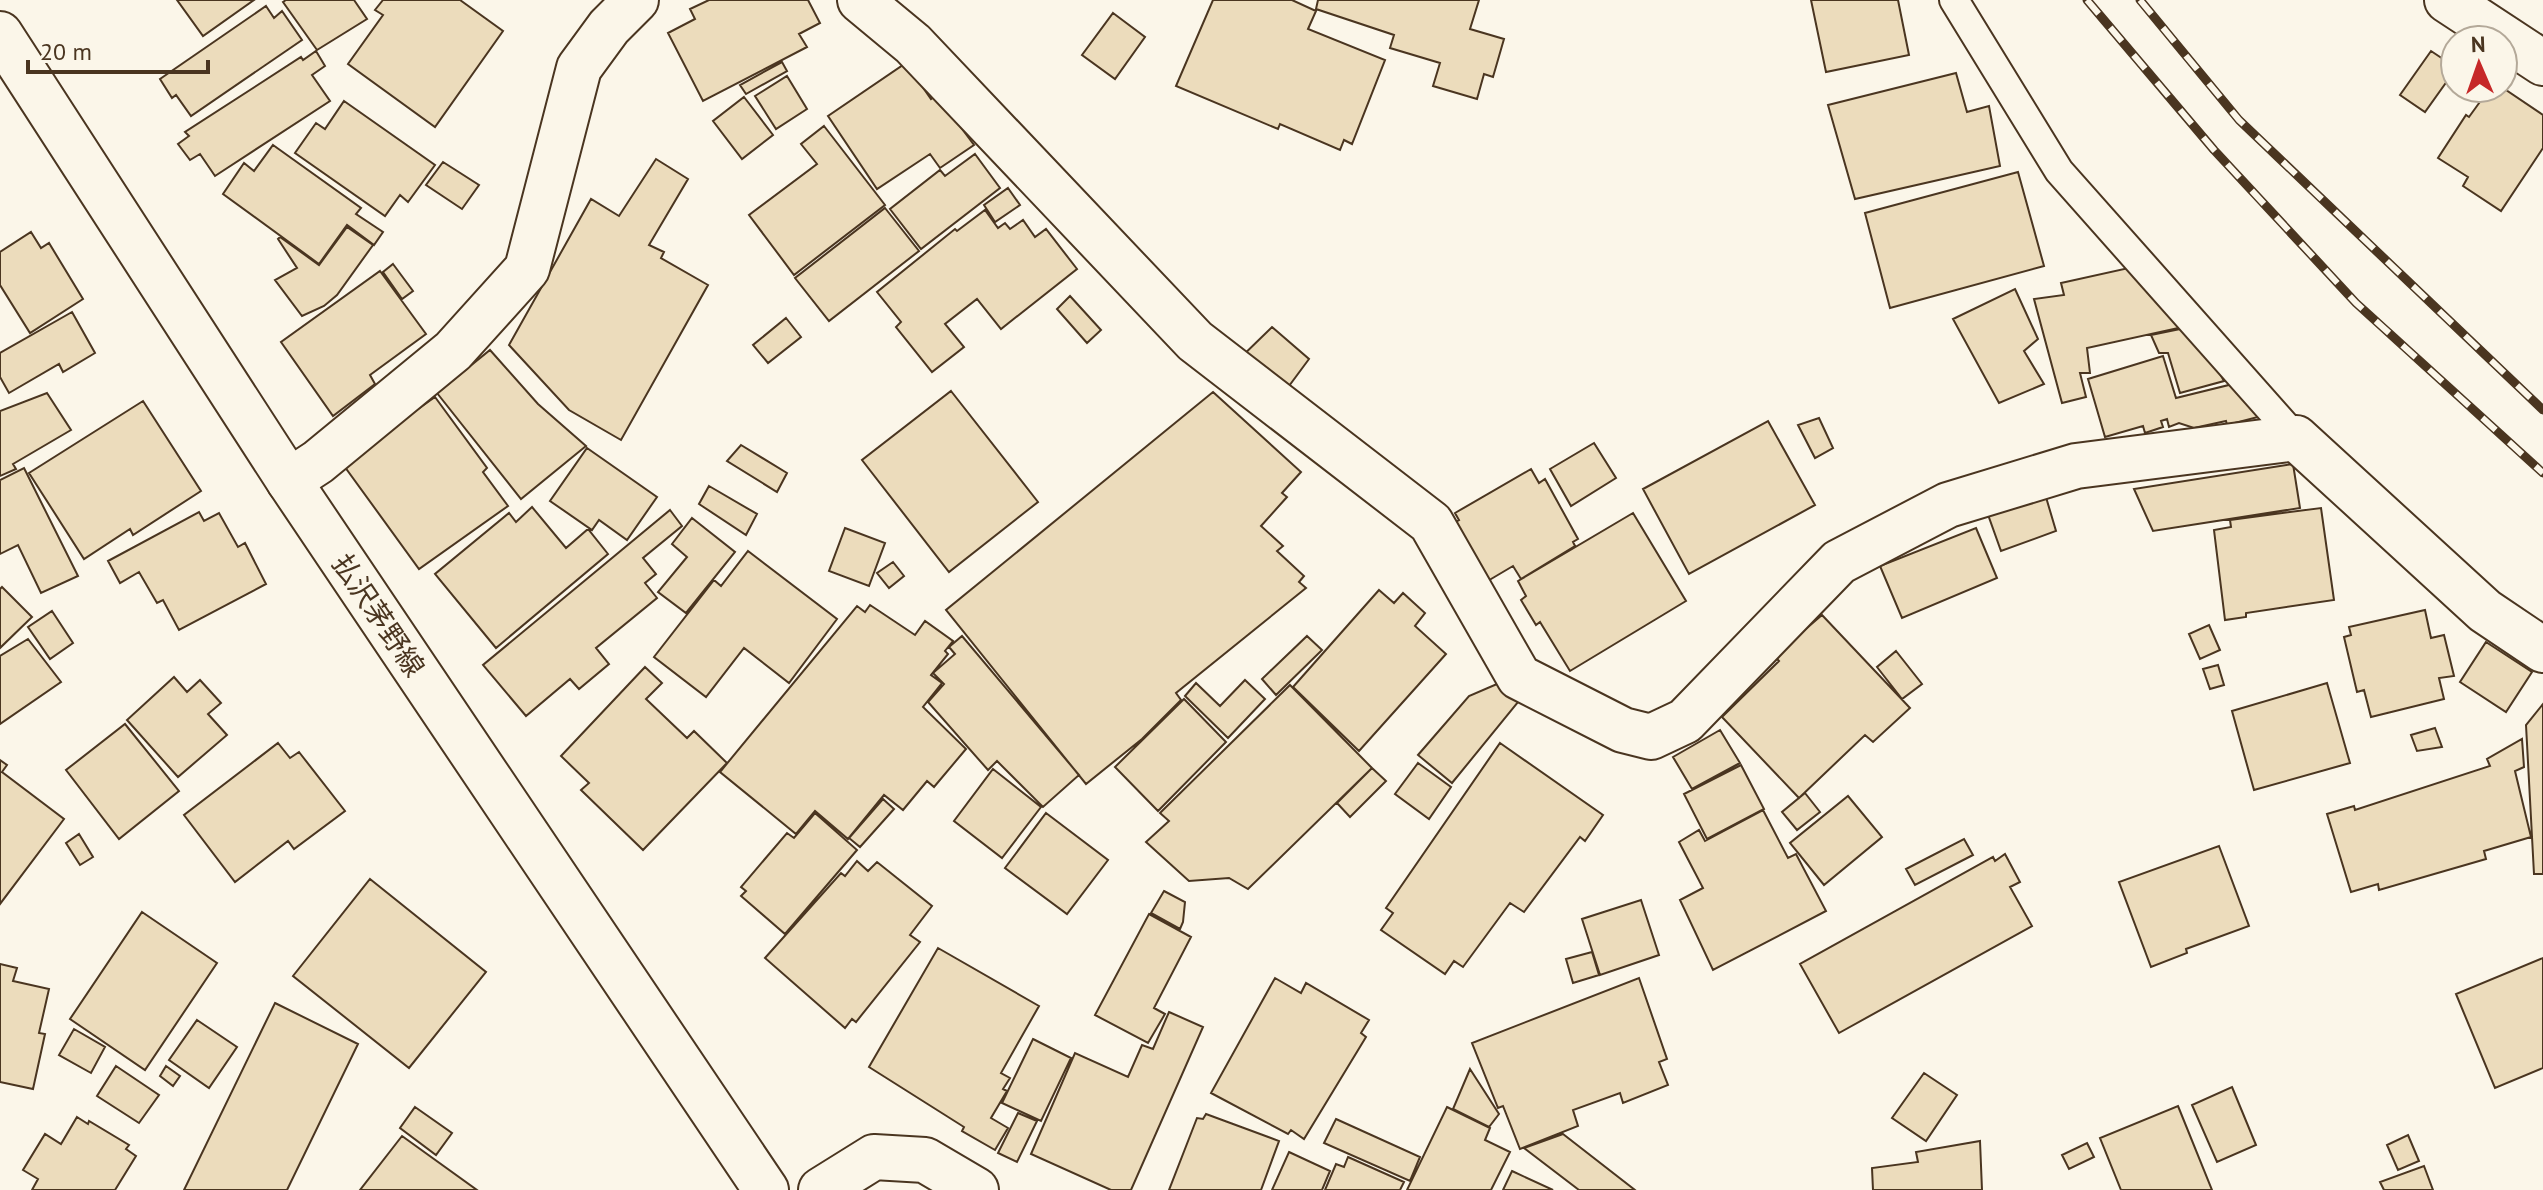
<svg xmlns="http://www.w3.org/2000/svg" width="2543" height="1190" font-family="'PT Sans','Noto Sans JP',sans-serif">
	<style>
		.building { fill: #ecdcbc; stroke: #4a3520; stroke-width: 2 }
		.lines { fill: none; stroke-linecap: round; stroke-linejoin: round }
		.service-casing { stroke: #4a3520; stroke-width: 32 }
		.minor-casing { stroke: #4a3520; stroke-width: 48 }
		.tertiary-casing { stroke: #4a3520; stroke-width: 48 }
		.secondary-casing { stroke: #4a3520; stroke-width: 48 }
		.service { stroke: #fbf6e9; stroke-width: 28 }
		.minor { stroke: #fbf6e9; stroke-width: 44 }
		.tertiary { stroke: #fbf6e9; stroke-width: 44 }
		.secondary { stroke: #fbf6e9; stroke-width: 44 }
		.rail-casing { stroke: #4a3520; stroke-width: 9 }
		.rail { stroke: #fbf6e9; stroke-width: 6; stroke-dasharray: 18; stroke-linecap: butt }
		.labels { text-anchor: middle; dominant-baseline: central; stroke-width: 6; stroke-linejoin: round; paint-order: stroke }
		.street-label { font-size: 28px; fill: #4a3520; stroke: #fbf6e9 }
	</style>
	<rect width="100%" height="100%" fill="#fbf6e9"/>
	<path class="building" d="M177 0H254L203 36Z
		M286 0H354L367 19 317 50 283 2Z
		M383 0H460L503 31 435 127 348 64 383 15 375 10Z
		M709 0H808L820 23 799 34 807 47 703 101 668 33 695 19 690 9Z
		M1213 0H1292L1316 11 1308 29 1385 60 1352 144 1344 140 1340 150 1280 124 1278 129 1176 86Z
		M1318 0H1479L1470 29 1504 39 1493 77 1484 74 1477 99 1433 86 1440 63 1390 48 1394 35 1316 9Z
		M1811 0H1898L1909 55 1826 72Z
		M266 6 274 18 282 11 302 40 191 116 176 95 172 98 160 79Z
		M1113 13 1145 37 1115 79 1082 55Z
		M316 51 325 66 312 75 330 101 215 176 200 154 190 160 178 144 189 136 185 132 301 57 303 60Z
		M2431 51 2455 67V70L2425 112 2400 95Z
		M782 62 787 71 746 94 740 85Z
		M906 63 931 99 937 95 974 145 940 168 930 154 877 189 828 116Z
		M1956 73 1967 112 1989 106 2000 166 1855 199 1828 105Z
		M787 76 807 109 776 129 755 96Z
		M2490 88H2503L2543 115V148L2501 211 2463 186 2468 177 2438 158 2466 115 2469 117Z
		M744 97 773 135 742 159 713 121Z
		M344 101 435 165 408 202 400 195 385 216 295 153 316 123 325 129Z
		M824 126 885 205 794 275 749 215 817 164 801 144Z
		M273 145 361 208 356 214 383 232 374 245 347 225 319 264 223 194 244 163 254 171Z
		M975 154 1000 188 921 249 890 209 940 170 945 176Z
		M656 159 688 179 649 245 664 252 661 258 708 285 621 440 569 410 509 345 591 199 619 216Z
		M443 162 479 185 462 209 426 185Z
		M2018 172 2044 266 1890 308 1865 213Z
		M1008 188 1020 205 995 222 984 205Z
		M885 208 919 251 829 321 795 278Z
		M985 210 998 228 1005 223 1010 229 1023 220 1035 237 1046 229 1077 269 1001 329 977 299 945 324 964 347 932 372 896 327 901 322 877 292 955 229 957 231Z
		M347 227 373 245 337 295 324 306 302 316 275 280 297 268 278 239 280 237 319 265Z
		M31 232 41 248 49 243 83 299 30 333 0 285V252Z
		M393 264 413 291 402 299 383 272Z
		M2133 267 2183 327 2087 348 2090 373H2080L2086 397 2062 403 2034 299 2064 295 2061 283Z
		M380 271 426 334 370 375 375 384 333 416 281 342Z
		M2015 289 2038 339 2024 351 2044 384 1999 403 1953 319Z
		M1070 296 1101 330 1087 343 1057 309Z
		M72 312 95 353 63 372 59 364 9 393 0 377V353Z
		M786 318 801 337 768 363 753 345Z
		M1272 327 1309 359 1286 390 1232 366Z
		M2185 328 2211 357 2224 381 2180 393 2168 353H2159L2151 335Z
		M490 350 538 404 586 446 521 499 437 393Z
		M2163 356 2176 398 2233 384 2258 417 2227 425 2226 421 2194 428 2179 423 2169 427 2167 419 2161 421 2163 427 2145 433 2143 426 2105 437 2088 379Z
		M951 391 1038 502 949 572 862 460Z
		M1213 392 1301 472 1282 493 1287 497 1261 526 1283 546 1277 551 1304 576 1299 582 1306 588 1176 693 1181 700 1142 739 1086 784 946 610Z
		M47 393 71 430 13 464 16 469 0 476V411Z
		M435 397 487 468 483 472 508 506 419 569 342 463Z
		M143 401 201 491 133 535 130 529 84 559 29 473Z
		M1819 418 1833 448 1815 458 1798 425Z
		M1768 421 1815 505 1689 574 1643 489Z
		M1594 443 1616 478 1571 506 1550 469Z
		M741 445 787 473 777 492 727 461Z
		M587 448 657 497 627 540 599 520 592 530 550 501Z
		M2293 464 2300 508 2153 531 2134 489Z
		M24 468 78 576 41 593 18 545 0 554V480Z
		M1531 469 1539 483 1545 479 1578 539 1573 542 1575 546 1521 579 1513 566 1486 582 1448 526 1459 520 1455 513Z
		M709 486 757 514 746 535 699 504Z
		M2043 487 2056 531 2001 551 1986 509Z
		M532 507 566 548 588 529 608 554 496 648 435 574 509 513 516 522Z
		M2321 508 2334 600 2246 613V617L2225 620 2214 530 2231 527 2230 520Z
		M670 510 682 526 643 558 656 574 645 583 657 598 596 648 609 664 579 689 570 679 526 716 483 665Z
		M199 512 204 521 219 513 238 547 245 543 266 584 179 630 163 600 157 603 139 572 120 583 108 561Z
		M1633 513 1686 601 1570 671 1540 622 1536 625 1521 600 1526 596 1518 581Z
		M692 518 735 552 686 613 658 592 687 557 672 544Z
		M845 528 885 543 869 586 829 571Z
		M1976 528 1997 578 1902 618 1880 566Z
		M748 551 837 619 789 683 744 648 706 697 654 657 714 580 721 586Z
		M893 562 904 576 889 588 877 573Z
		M2 587 32 617 0 648V589Z
		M1379 590 1394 603 1403 593 1425 613 1415 626 1446 654 1359 751 1293 687Z
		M870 605 915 635 925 621 953 641 945 651 948 654 931 675 942 683 923 707 966 749 934 787 927 781 903 810 884 795 848 839 815 811 796 834 720 772 857 606 865 612Z
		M2425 610 2431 638 2444 635 2454 676 2439 678 2444 699 2371 717 2364 690 2357 692 2344 637 2351 635 2349 627Z
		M52 611 73 643 50 659 28 627Z
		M1822 615 1910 708 1873 742 1865 735 1799 798 1722 717 1779 661 1774 656Z
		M2209 625 2220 650 2200 659 2189 634Z
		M962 636 1079 775 1043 807 997 761 988 770 928 702 944 684 933 673 955 654 949 647Z
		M1307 636 1322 650 1276 695 1262 679Z
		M28 639 61 682 0 724V656Z
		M2486 642 2532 672 2506 712 2460 682Z
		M1896 651 1922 684 1902 699 1877 667Z
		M2218 665 2224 685 2210 689 2203 669Z
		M645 667 662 683 646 699 687 738 694 731 727 763 643 850 581 790 589 783 561 756Z
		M174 677 187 692 200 680 221 703 208 714 227 735 178 777 127 720Z
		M1245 680 1265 699 1228 738 1185 696 1196 683 1220 706Z
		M1504 681 1523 696 1452 783 1418 755 1469 696Z
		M2327 683 2350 763 2254 790 2232 711Z
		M1290 685 1372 768 1248 889 1229 878 1189 881 1146 842 1169 821 1160 813Z
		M1184 699 1226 742 1158 811 1115 767Z
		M2543 704V874H2534L2526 725Z
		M125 724 179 791 119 839 66 770Z
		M2435 728 2442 747 2417 751 2411 735Z
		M1720 730 1740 763 1692 789 1673 757Z
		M2522 739 2524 767 2515 771 2531 837 2484 851 2486 859 2379 890 2378 884 2351 892 2327 814 2354 806 2355 810 2490 766 2487 759Z
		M278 743 290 758 299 752 345 811 294 849 288 841 235 882 184 815Z
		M1500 743 1603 815 1585 841 1580 837 1524 912 1510 903 1463 967 1454 961 1445 974 1381 930 1393 913 1386 908Z
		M0 760 7 765 2 772 64 819 0 904Z
		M1418 763 1451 787 1429 819 1395 794Z
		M1741 765 1764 809 1707 839 1684 794Z
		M1372 768 1386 781 1350 817 1337 803Z
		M993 769 1041 807 1002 858 954 821Z
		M1805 793 1820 812 1797 830 1782 812Z
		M1848 796 1882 837 1824 885 1790 843Z
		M883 799 894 809 860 847 849 838Z
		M1763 810 1788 858 1796 854 1826 911 1713 970 1680 900 1703 888 1679 842 1699 830 1705 841Z
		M815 813 857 850 785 934 741 896 746 891 741 887 787 833 794 838Z
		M1046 813 1108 860 1067 914 1005 868Z
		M79 834 93 857 80 865 66 843Z
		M1964 839 1973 855 1915 885 1906 869Z
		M2219 846 2249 926 2186 949 2187 953 2151 967 2119 882Z
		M2005 854 2020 882 2010 887 2032 926 1839 1033 1800 964 1993 857 1995 861Z
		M857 861 868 871 877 862 932 906 910 935 920 942 856 1022 852 1019 845 1028 765 958 841 873 845 876Z
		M370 879 486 972 409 1068 293 976Z
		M1164 891 1185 902 1183 922 1180 929 1151 913Z
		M1641 900 1659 955 1600 975 1582 919Z
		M142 912 217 963 145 1070 70 1019Z
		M1149 914 1191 937 1154 1008 1165 1014 1148 1043 1095 1015Z
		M938 948 1039 1006 1001 1073 1010 1078 1003 1089 1007 1091 991 1118 1008 1128 995 1150 962 1131 964 1127 869 1067Z
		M1592 952 1599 975 1573 983 1566 959Z
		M2543 958V1068L2495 1088 2456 994Z
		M0 964 17 968 13 981 49 989 39 1033 45 1034 33 1089 0 1082Z
		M1275 978 1301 993 1306 983 1369 1020 1361 1033 1366 1037 1304 1139 1291 1130 1288 1134 1211 1093Z
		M1639 978 1667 1059 1659 1062 1668 1085 1623 1103 1620 1093 1573 1110 1578 1126 1520 1149 1503 1106 1498 1108 1472 1043Z
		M275 1003 358 1044 287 1190H184Z
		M1169 1012 1203 1027 1131 1190H1111L1031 1154 1075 1053 1128 1077 1142 1045 1153 1049Z
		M197 1020 237 1047 209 1088 169 1060Z
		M74 1029 105 1047 91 1073 59 1055Z
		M1033 1039 1071 1058 1041 1121 1002 1103Z
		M116 1066 159 1095 139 1123 97 1096Z
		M166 1066 180 1076 173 1086 160 1076Z
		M1470 1069 1499 1114 1489 1127 1453 1109Z
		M1924 1073 1957 1095 1926 1141 1892 1118Z
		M2232 1087 2256 1145 2217 1162 2192 1105Z
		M2178 1106 2212 1190H2121L2100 1138Z
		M415 1107 452 1133 436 1155 400 1128Z
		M1447 1107 1490 1128 1485 1140 1510 1152 1491 1190H1407Z
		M1018 1113 1037 1121 1017 1162 998 1153Z
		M1206 1114 1279 1141 1261 1190H1169L1197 1118 1203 1119Z
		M77 1117 88 1124 89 1121 129 1145 126 1149 136 1156 115 1190H32L38 1179 23 1170 45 1134 61 1144Z
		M1336 1119 1420 1157 1410 1181 1324 1143Z
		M1563 1134 1635 1190H1579L1524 1148Z
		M2408 1135 2419 1161 2398 1170 2387 1145Z
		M402 1136 477 1190H360Z
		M1980 1141 1982 1190H1873L1872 1168 1918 1162 1916 1152Z
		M2087 1143 2094 1157 2069 1169 2062 1155Z
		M1289 1152 1330 1171 1322 1190H1272Z
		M1348 1157 1404 1182 1400 1190H1325L1336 1164 1344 1167Z
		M2424 1166 2433 1190H2384L2380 1182Z
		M1512 1171 1553 1190H1503Z"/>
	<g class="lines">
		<defs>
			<path id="service" d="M1954 0 2059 171 2296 438"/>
			<path id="minor" d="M860 0 913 44 1195 341 1431 523 1519 677 1623 730 1651 737 1685 721 1839 562 1948 505 2076 466 2296 438 2485 611 2543 650
				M289 481 318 462 453 351 527 269 579 68 609 27 636 0
				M821 1190 874 1157 925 1160 976 1190"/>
			<path id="tertiary" d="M2447 0 2543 63"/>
			<path id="secondary" d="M0 34 289 481 766 1190"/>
		</defs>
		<use href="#service" class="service-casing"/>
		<use href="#minor" class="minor-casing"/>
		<use href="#tertiary" class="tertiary-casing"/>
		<use href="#secondary" class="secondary-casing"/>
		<use href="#service" class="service"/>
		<use href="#minor" class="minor"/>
		<use href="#tertiary" class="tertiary"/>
		<use href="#secondary" class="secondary"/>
		<defs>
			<path id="rail" d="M2087 0 2214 150 2356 303 2543 473
				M2140 0 2239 120 2543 410"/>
		</defs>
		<use href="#rail" class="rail-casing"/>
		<use href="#rail" class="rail"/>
	</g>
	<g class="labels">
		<g class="street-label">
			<text transform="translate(379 615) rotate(56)">払沢茅野線</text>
		</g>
	</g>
	<g transform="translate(2479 64) rotate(358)"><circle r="38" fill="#fbf6e9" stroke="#b4a999" stroke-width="2"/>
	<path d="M0-6L14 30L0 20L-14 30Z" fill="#c62828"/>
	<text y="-12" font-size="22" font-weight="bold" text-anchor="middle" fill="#4a3520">N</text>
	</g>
	<path d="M28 60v12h180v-12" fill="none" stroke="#4a3520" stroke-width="4"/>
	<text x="40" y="60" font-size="24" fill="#4a3520" stroke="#fbf6e9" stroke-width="6" paint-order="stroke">20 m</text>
</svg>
